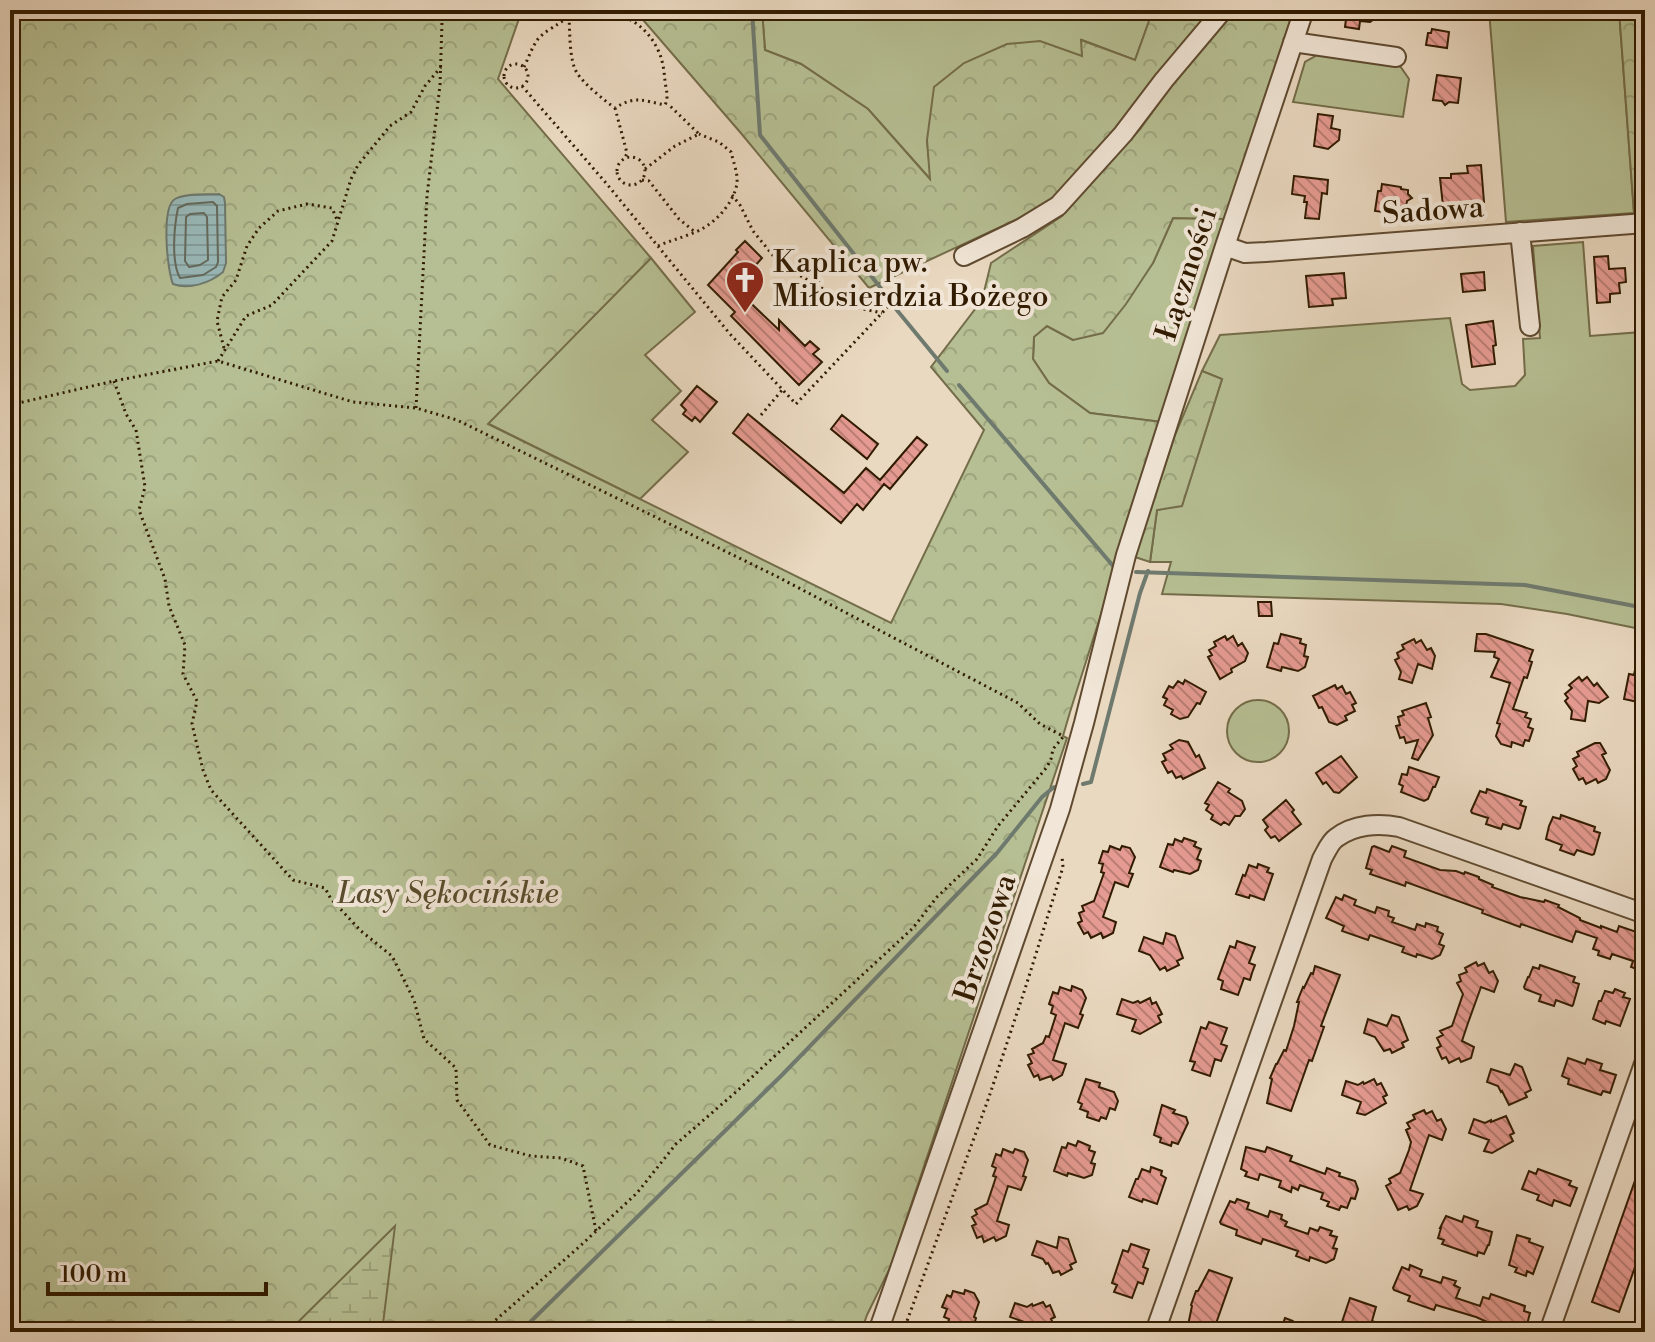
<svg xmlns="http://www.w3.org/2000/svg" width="1655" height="1342" font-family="'Libre Bodoni',serif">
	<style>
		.green { fill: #b6bf93; stroke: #746d4a; stroke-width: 2 }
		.forest { fill: url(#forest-crowns); stroke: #746d4a; stroke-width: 2 }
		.wetland { fill: url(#wetland-marsh); stroke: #746d4a; stroke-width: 2 }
		.water { fill: url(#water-rules); stroke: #6f7a6f; stroke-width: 2 }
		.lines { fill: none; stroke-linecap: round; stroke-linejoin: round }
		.shore { stroke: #656a5c; stroke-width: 2 }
		.stream { stroke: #6f7a6f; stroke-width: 4 }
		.building { fill: url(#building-back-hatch); stroke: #311b00; stroke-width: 2 }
		.minor-casing { stroke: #5f4a30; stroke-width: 22 }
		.path { stroke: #311b00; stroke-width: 3; stroke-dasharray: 2 4; stroke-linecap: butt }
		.minor { stroke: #f1e6d7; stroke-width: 18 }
		.labels { text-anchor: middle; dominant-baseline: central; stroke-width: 8; stroke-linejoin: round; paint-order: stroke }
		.street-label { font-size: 30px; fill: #311b00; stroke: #f1e6d7 }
		.poi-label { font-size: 30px; fill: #311b00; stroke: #f1e6d7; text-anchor: start }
		.park-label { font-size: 30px; font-style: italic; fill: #594c2c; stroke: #f1e6d7 }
	</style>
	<defs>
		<pattern id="forest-crowns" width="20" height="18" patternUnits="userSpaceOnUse" patternTransform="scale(2)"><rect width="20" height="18" fill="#b6bf93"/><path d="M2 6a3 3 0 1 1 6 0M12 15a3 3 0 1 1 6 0" fill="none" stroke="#9da47d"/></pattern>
		<pattern id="wetland-marsh" width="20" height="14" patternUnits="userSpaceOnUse" patternTransform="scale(2)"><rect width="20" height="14" fill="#b6bf93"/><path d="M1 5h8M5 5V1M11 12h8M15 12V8" fill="none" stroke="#9da47d"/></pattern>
		<pattern id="water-rules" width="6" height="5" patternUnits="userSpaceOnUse" patternTransform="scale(2)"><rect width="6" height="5" fill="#99b9b9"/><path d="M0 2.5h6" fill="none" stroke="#849e9d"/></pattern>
		<pattern id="building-back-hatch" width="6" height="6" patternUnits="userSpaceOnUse" patternTransform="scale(2)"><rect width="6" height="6" fill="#e69b92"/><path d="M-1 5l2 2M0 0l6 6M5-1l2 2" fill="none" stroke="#bb7e75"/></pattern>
	</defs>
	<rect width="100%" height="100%" fill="#ead9c1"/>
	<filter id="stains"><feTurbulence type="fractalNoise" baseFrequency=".0025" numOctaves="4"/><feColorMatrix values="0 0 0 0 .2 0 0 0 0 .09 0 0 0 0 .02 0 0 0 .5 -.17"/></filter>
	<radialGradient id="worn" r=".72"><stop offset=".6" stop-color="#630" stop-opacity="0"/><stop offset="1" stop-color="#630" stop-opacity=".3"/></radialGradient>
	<path class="green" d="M762 10H1153L1135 60 1082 40V56L927 140 931 180 868 109 801 64 765 50Z
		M1489 10H1619L1634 213 1506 222Z
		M1319 54 1400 66 1409 79 1403 117 1293 102 1305 62Z
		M1173 218 1227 219 1162 422 1090 413 1049 383 1033 359 1034 336 1047 326 1073 340 1153 263Z
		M1635 232H1645V630L1567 614 1501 604 1162 594 1171 562H1150L1157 510 1182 505 1222 379 1202 371 1220 335 1450 318 1462 384 1470 390 1515 386 1525 375 1523 339 1540 338 1533 246 1583 242 1590 336 1641 332Z
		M651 258 695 312 645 355 681 391 652 420 688 452 640 499 487 423Z
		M1227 731a31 31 0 1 1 62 0a31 31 0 1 1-62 0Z"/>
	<path class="forest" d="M10 10H522L498 79 651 258 488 424 891 623 984 430 931 367 982 300 991 263 1062 216 1140 129 1170 88 1236 10H1294L1227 219 1173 218 1153 263 1126 304 1103 333 1073 340 1047 326 1034 337 1033 359 1049 383 1090 413 1162 422 1070 712 1063 736 1067 738 890 1268 867 1315 861 1332H10Z
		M631 10H762L765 50 801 64 868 109 930 179 927 140 934 87 964 63 1007 44 1040 41 1082 56 1081 40 1135 60 1153 10H1213L1054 202 869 288 740 132 638 14Z
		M1619 10H1645V212L1634 213Z
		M1202 371 1222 379 1182 506 1157 510 1150 562 1135 557 1175 435Z"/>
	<path class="wetland" d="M395 1226 382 1332H288Z"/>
	<path class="water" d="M219 194 224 197 225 203 226 263 223 272C210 283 189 290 173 284 167 270 161 207 175 199 186 193 206 195 219 194Z"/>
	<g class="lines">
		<path class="shore" d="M213 202 217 206 218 262 216 267 203 275 180 278C171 262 174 227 178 208L187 204Z
			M204 213 207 217 208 260 200 265 189 267 185 261 186 217 190 214Z"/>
		<path class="stream" d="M752 10 760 135 887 296
			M896 309 947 371
			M959 385 1114 567
			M1136 572 1525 585 1645 608
			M1083 784 1091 782 1140 593 1148 571
			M520 1332 782 1075 997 853 1042 797 1054 787"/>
	</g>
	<path class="building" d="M1332 10H1372L1377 17 1370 22 1360 21 1359 29 1345 27 1346 19 1332 17Z
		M1432 29 1449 32 1447 48 1426 45 1428 33H1431Z
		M1437 75 1461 78 1458 103 1449 102 1445 105 1442 101 1433 100Z
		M1318 114 1333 116 1331 128 1340 130 1339 140 1328 149 1314 146Z
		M1481 165 1484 202 1443 206 1440 178H1451V174L1468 173 1467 166Z
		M1294 176 1328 180 1327 194 1322 193 1319 219 1305 218 1307 202H1304L1305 196 1292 194Z
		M1382 184 1401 187V189L1408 190V194L1412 198 1407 201 1406 207 1391 205 1390 213 1375 211 1378 191H1381Z
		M745 241 762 258 754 267 759 272 739 292 779 330V320L805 346 810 341 819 349 813 354 822 362 799 385 731 316 735 312 708 285 738 252 736 250Z
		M1608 256 1609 269 1625 268 1626 282 1619 283 1620 293 1610 294V302L1597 303 1594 257Z
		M1484 272 1485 290 1463 292 1461 274Z
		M1344 273 1346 298 1332 299 1333 305 1309 307 1306 276Z
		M1493 321 1496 345 1493 346 1495 364 1472 367 1466 325Z
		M697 386 717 402 700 422 695 417 692 421 683 414 686 410 681 405Z
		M748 414 844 493 866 468 880 480 917 437 927 445 890 489 884 484 863 510 857 504 841 523 733 433Z
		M842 415 878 444 867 459 831 429Z
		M1258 602H1271L1272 616H1259Z
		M1281 634 1301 639 1300 643 1306 645 1304 656 1308 657 1305 667 1298 671 1282 667 1281 671 1267 667 1274 643 1278 644Z
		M1477 634H1486L1533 650 1529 661 1532 662 1527 678 1524 677 1513 709 1527 713 1525 717 1531 719 1528 727 1533 729 1529 741 1525 740 1523 746 1512 742 1511 747 1501 744 1496 736 1500 724 1497 723 1510 683 1491 677 1499 659 1494 657 1495 652 1475 651Z
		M1225 636 1227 640 1233 636 1238 646 1242 643 1248 653 1245 661 1231 669 1232 672 1220 679 1208 657 1212 655 1209 650 1216 646 1214 642Z
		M1414 639 1416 643 1421 640 1427 650 1431 648 1435 656 1432 669 1418 664 1412 683 1399 679 1401 672 1395 660 1399 658 1397 653 1404 649 1402 645Z
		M1635 670 1645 672V696L1639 695 1638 702 1624 699 1629 674 1634 675Z
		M1579 677 1582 681 1587 677 1594 686 1597 683 1608 697 1599 703 1588 701 1585 721 1571 719 1572 711 1565 701 1568 698 1565 694 1572 688 1569 685Z
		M1185 680 1206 692 1200 704 1197 703 1188 717 1180 719 1171 714 1173 710 1164 705 1167 699 1163 697 1169 686 1173 688 1178 681 1183 684Z
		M1335 685 1337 689 1342 686 1346 694 1350 692 1356 703 1352 705 1355 711 1345 716 1347 720 1337 725 1329 722 1322 707 1319 708 1313 696Z
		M1426 703 1431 717 1428 718 1433 735 1418 760 1412 758 1418 740 1406 743 1404 737 1400 738 1396 726 1400 725 1398 717 1404 715 1402 711Z
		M1179 740 1188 742 1196 757 1199 755 1205 768 1183 779 1181 776 1176 778 1172 771 1168 773 1162 762 1166 760 1163 754 1173 749 1170 745Z
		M1595 743H1600L1606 753 1602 755 1610 770 1606 779 1598 783 1596 779 1586 784 1583 778 1579 780 1573 769 1577 766 1573 759 1579 756 1577 752Z
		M1341 756 1357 777 1339 793 1334 792 1326 782 1323 784 1316 773Z
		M1409 767 1439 777 1435 787H1433L1428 799 1424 801 1401 792 1403 786 1399 784 1402 774 1407 775Z
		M1218 782 1230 789 1228 792 1242 801 1245 809 1240 816H1235L1229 825 1224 822 1221 825 1211 819 1213 815 1206 810 1209 805 1205 803Z
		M1487 789 1522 801 1520 805 1526 807 1520 828 1518 829 1503 824 1501 829 1486 824 1488 818 1472 813 1471 811 1480 791 1486 793Z
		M1286 800 1294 810 1292 812 1301 824 1279 841 1275 836 1271 838 1265 830 1268 827 1263 820Z
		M1561 815 1595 827 1594 831 1600 833 1594 854 1592 855 1577 850 1574 855 1560 850 1562 845 1546 839 1549 826 1553 817 1560 819Z
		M1184 838 1196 842 1194 846 1201 849 1197 859 1201 861 1198 870 1190 874 1174 870 1173 872 1160 867 1168 844 1173 845 1175 839 1182 842Z
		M1110 846 1120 850 1122 846 1130 848 1135 857 1129 873 1133 874 1128 887 1115 882 1103 917 1116 922 1113 933 1103 938 1101 933 1091 938 1088 932 1084 934 1078 923 1082 921 1079 913 1084 911 1082 906 1094 901 1104 873 1101 872 1103 864 1099 863 1103 851 1108 852Z
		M1374 846 1389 852 1392 846 1406 851 1404 857 1440 870 1456 871 1464 874 1465 872 1479 877V879L1493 885 1492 887 1520 897 1544 902 1545 900 1559 905 1558 907 1580 918V920L1601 928V926L1617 932 1619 926 1642 934 1645 932V972L1631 967 1633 961 1612 954 1610 959 1598 955 1599 951 1593 949 1597 938 1576 931 1572 942 1521 924 1520 927 1482 913 1483 910 1406 882 1405 886 1370 874 1372 870 1366 868 1372 847Z
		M1258 864 1269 868 1267 872 1273 874 1264 900 1250 895 1249 898 1236 894 1243 875 1245 876 1249 865 1257 868Z
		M1344 895 1356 900 1354 905 1375 913 1377 907 1389 911 1388 916 1394 918 1392 922 1415 930 1417 924 1425 927 1426 923 1438 927 1437 931 1443 934 1439 944 1444 946 1440 955 1432 959 1417 954 1416 957 1402 952 1404 947 1370 935 1368 940 1342 931 1344 926 1326 918 1336 897 1342 900Z
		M1166 933 1175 936 1183 958 1177 961 1179 965 1167 971 1165 967 1160 970 1150 955 1139 951 1144 937 1163 944Z
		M1237 941 1255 947 1249 963 1255 965 1252 973 1250 980 1244 978 1238 995 1221 989 1223 981 1218 979 1230 946 1235 948Z
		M1476 962 1478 966 1484 963 1489 973 1493 971 1498 981 1494 992 1481 987 1468 1023 1462 1041 1474 1047 1471 1058 1461 1062 1459 1058 1449 1063 1446 1057 1442 1059 1437 1048 1441 1046 1437 1038 1443 1035 1440 1031 1452 1026 1463 994 1457 983 1461 981 1459 975 1467 972 1465 968Z
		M1540 965 1575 977 1573 982 1579 984 1573 1005 1572 1006 1556 1000 1554 1006 1539 1001 1541 995 1525 989 1524 987 1528 977H1529L1533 967 1539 969Z
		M1315 966 1340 975 1321 1026 1324 1027 1312 1061 1309 1060 1291 1111 1267 1103 1272 1079 1270 1078 1276 1064H1277L1284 1050 1286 1051 1294 1026 1299 1002H1297L1303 987 1304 988 1311 973 1313 974Z
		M1072 986 1082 990 1086 998 1080 1014 1083 1015 1078 1028 1065 1023 1053 1060 1066 1064 1062 1075 1053 1080 1051 1076 1040 1080 1038 1075 1034 1077 1028 1065 1032 1063 1028 1055 1034 1053 1032 1049 1043 1043 1046 1036 1049 1037 1056 1015 1051 1013 1053 1006 1049 1004 1053 992 1058 994 1060 987 1071 991Z
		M1615 989 1625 993 1623 997 1630 999 1620 1026 1606 1021 1605 1024 1593 1019 1599 1001H1601L1605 991 1613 993Z
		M1150 998 1152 1004 1156 1002 1162 1014 1158 1016 1161 1022 1140 1034 1132 1031 1136 1020 1117 1014 1122 999 1133 1003 1138 1001 1140 1003Z
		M1392 1015 1399 1017 1408 1040 1402 1043 1404 1047 1392 1053 1390 1049 1384 1051 1375 1037 1364 1033 1368 1019 1387 1026Z
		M1209 1022 1227 1028 1221 1044 1227 1046 1221 1061 1215 1059 1210 1076 1192 1070 1195 1062 1190 1061 1201 1027 1206 1029Z
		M1568 1058 1585 1064 1587 1059 1602 1064 1600 1070 1616 1075 1610 1093 1603 1091 1601 1095 1568 1084 1569 1079 1562 1076Z
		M1515 1064 1522 1067 1531 1090 1525 1093 1527 1097 1509 1105 1502 1091 1501 1092 1498 1086 1487 1082 1491 1069 1510 1075Z
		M1086 1079 1100 1083 1099 1087 1114 1092 1118 1101 1115 1110 1110 1108 1106 1119 1101 1117 1099 1121 1087 1117 1088 1112 1080 1109 1082 1104 1078 1102Z
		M1374 1079 1377 1085 1381 1083 1387 1095 1383 1097 1386 1103 1365 1115 1357 1113 1361 1102 1342 1095 1346 1081 1358 1085 1363 1082 1364 1084Z
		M1162 1105 1175 1110 1173 1113 1186 1117 1188 1123 1178 1144 1172 1142 1171 1146 1160 1142 1161 1138 1154 1135Z
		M1424 1110 1426 1114 1432 1111 1437 1121 1441 1119 1446 1129 1442 1140 1429 1135 1410 1190 1423 1194 1417 1206 1409 1210 1407 1206 1398 1210 1386 1186 1391 1183 1389 1179 1400 1173 1409 1150 1411 1142 1406 1130 1410 1128 1407 1123 1415 1119 1413 1115Z
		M1506 1116 1514 1133 1510 1135 1513 1141 1492 1153 1484 1151 1489 1140 1469 1133 1474 1119 1485 1123 1491 1120V1122Z
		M1078 1141 1090 1146 1089 1150 1095 1152 1091 1163 1095 1164 1092 1175 1084 1178 1068 1173 1067 1176 1054 1171 1062 1147 1066 1148 1068 1143 1076 1146Z
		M1246 1147 1265 1152 1267 1147 1292 1156 1290 1161 1325 1174 1327 1168 1340 1173 1339 1176 1355 1181 1358 1189 1355 1199 1351 1198 1347 1208 1341 1206 1339 1210 1327 1206 1329 1202 1321 1199 1323 1193 1300 1185 1298 1190 1292 1187 1291 1192 1279 1187 1281 1181 1260 1174 1258 1180 1245 1176 1247 1172 1241 1169Z
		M1003 1149 1013 1153 1015 1149 1024 1152 1028 1160 1023 1176 1026 1177 1021 1190 1008 1186 997 1221 1009 1225 1006 1236 996 1241 994 1237 984 1242 982 1236 977 1238 972 1226 976 1224 972 1217 977 1214 975 1210 987 1204 996 1177 993 1176 996 1168 992 1166 996 1154 1001 1156Z
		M1643 1158H1645V1239L1619 1312 1592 1302Z
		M1151 1167 1162 1171 1161 1175 1166 1178 1157 1204 1143 1199 1142 1202 1129 1197 1136 1179H1138L1142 1169 1150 1172Z
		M1538 1169 1571 1181 1569 1185 1577 1188 1570 1206 1554 1200 1552 1206 1537 1200 1539 1195 1522 1189 1529 1171 1536 1174Z
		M1237 1199 1249 1203 1247 1209 1268 1217 1270 1211 1282 1215 1281 1219 1287 1222 1285 1226 1308 1234 1310 1228 1318 1231 1320 1227 1332 1231 1330 1235 1337 1237 1333 1248 1337 1249 1334 1259 1326 1263 1310 1257 1309 1261 1296 1256 1298 1251 1263 1239 1261 1244 1236 1235 1237 1230 1221 1224 1220 1222 1230 1201 1235 1203Z
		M1446 1216 1462 1222 1464 1216 1478 1221 1476 1227 1492 1232 1489 1245H1488L1484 1254 1478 1252 1477 1256 1442 1244 1444 1240 1438 1238 1441 1228H1440Z
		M1517 1235 1530 1239 1529 1242 1543 1247 1533 1274 1527 1271 1526 1276 1515 1272 1517 1268 1509 1265Z
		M1059 1237 1068 1239 1076 1262 1070 1265 1072 1269 1061 1275 1059 1271 1053 1273 1048 1263 1046 1264 1043 1259 1032 1255 1037 1241 1057 1248Z
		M1131 1244 1149 1250 1143 1267 1148 1269 1143 1284 1138 1282 1132 1298 1114 1292 1117 1285 1112 1283 1123 1250 1128 1252Z
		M1410 1265 1422 1270 1420 1276 1441 1283 1443 1277 1456 1281 1454 1285 1460 1288 1456 1298 1480 1306 1483 1297 1489 1299 1491 1294 1525 1306 1524 1311 1530 1313 1525 1332H1489L1492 1324 1476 1317 1436 1305 1434 1310 1408 1301 1410 1296 1394 1290 1393 1288 1402 1267 1409 1270Z
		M1209 1270 1232 1278 1213 1332H1194L1187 1330 1192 1306 1191 1305 1196 1291H1198Z
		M965 1290 974 1293 979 1302 974 1317 976 1318 972 1332 948 1323 949 1319 944 1317 947 1309 942 1307 947 1295 951 1297 953 1291 964 1294Z
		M1350 1298 1376 1307 1372 1321 1375 1322 1371 1332H1362L1342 1322Z
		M1043 1302 1046 1307 1050 1305 1055 1317 1051 1319 1054 1325 1040 1332H1026L1030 1324 1010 1317 1015 1303 1027 1307 1032 1304 1033 1306Z
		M1285 1318 1293 1321 1298 1332H1280Z"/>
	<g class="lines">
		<defs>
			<path id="minor" d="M1293 42 1396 57
				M1520 232 1530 326
				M1225 246 1245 253 1266 252 1645 223
				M964 256 1022 228 1058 206 1123 134 1164 80 1223 10
				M878 1332 1060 809 1084 723 1126 555 1225 246 1304 10
				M1155 1332 1322 859C1326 852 1330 842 1336 838 1354 824 1379 823 1399 827L1645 914
				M1549 1332 1645 1061"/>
		</defs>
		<use href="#minor" class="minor-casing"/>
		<path class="path" d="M504 76a12 12 0 1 1 24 0a12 12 0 1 1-24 0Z
			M524 67C528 59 532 47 538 39 543 33 552 28 558 24 593 0 640 11 658 50 663 60 664 71 665 81 666 90 669 97 665 105 644 101 635 95 615 108 605 101 583 83 577 73 569 60 570 32 569 17L567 10
			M522 86 606 183 730 334 796 404 899 295
			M615 108 627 153 625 158
			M617 171a14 14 0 1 1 28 0a14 14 0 1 1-28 0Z
			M645 169 675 146 699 134 668 104
			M642 180 649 181 679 219 695 232
			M732 195 740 205 753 231 780 264 854 307 882 313
			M658 246C669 241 681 238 693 233 713 226 734 204 737 183 738 173 733 161 731 152L719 142 699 134
			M224 348 217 321 222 297 236 280 247 246 259 228 278 211 307 204 332 208 338 222
			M218 361 246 316 272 305 332 241 351 179 358 165 390 126 411 112 425 86 441 67
			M114 381 126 414 136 430 145 487 139 510 165 579 169 606 185 645 183 674 197 701 192 724 203 770 211 790 293 880 325 888 331 899 361 931 392 956 414 1000 424 1039 456 1068 457 1100 490 1145 531 1156 561 1158 583 1166 596 1231
			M10 405 114 381 218 361 353 402 416 408 457 420 776 576 1018 703 1040 724 1063 736
			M416 408 427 196 440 85 442 22 438 10
			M761 415 783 389
			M482 1332 579 1247 637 1193 676 1144 737 1091 913 928 937 897 977 859 998 826 1047 767 1051 759 1053 749 1063 737
			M903 1332 989 1097 1025 989 1063 867 1062 857"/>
		<use href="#minor" class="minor"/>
	</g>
	<defs>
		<symbol id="church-pin" viewBox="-11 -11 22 30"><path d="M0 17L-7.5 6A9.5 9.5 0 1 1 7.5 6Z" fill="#8f2418" stroke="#f1e6d7"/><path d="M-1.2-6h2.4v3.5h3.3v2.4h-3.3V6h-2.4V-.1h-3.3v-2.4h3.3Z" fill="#fff"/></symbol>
	</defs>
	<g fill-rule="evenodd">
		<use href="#church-pin" x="723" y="258" width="44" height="60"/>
	</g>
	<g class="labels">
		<g class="street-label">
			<text transform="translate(1433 211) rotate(-4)">Sadowa</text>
			<text transform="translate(1187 274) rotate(-72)">Łączności</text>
			<text transform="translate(986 938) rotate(-71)">Brzozowa</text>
		</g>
		<g class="poi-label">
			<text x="773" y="263">Kaplica pw.<tspan x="773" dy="34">Miłosierdzia Bożego</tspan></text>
		</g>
		<g class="park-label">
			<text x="448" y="894">Lasy Sękocińskie</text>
		</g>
	</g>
	<rect width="1655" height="1342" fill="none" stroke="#ead9c1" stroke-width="40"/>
	<rect x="12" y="12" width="1631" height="1318" fill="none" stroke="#311b00" stroke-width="4"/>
	<rect x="20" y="20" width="1615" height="1302" fill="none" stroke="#311b00" stroke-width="2"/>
	<path d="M48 1282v12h218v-12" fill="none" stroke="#311b00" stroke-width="4"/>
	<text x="60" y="1282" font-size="24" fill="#311b00" stroke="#f1e6d7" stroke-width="6" paint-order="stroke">100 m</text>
	<rect width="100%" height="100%" filter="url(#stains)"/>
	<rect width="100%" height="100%" fill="url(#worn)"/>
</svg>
